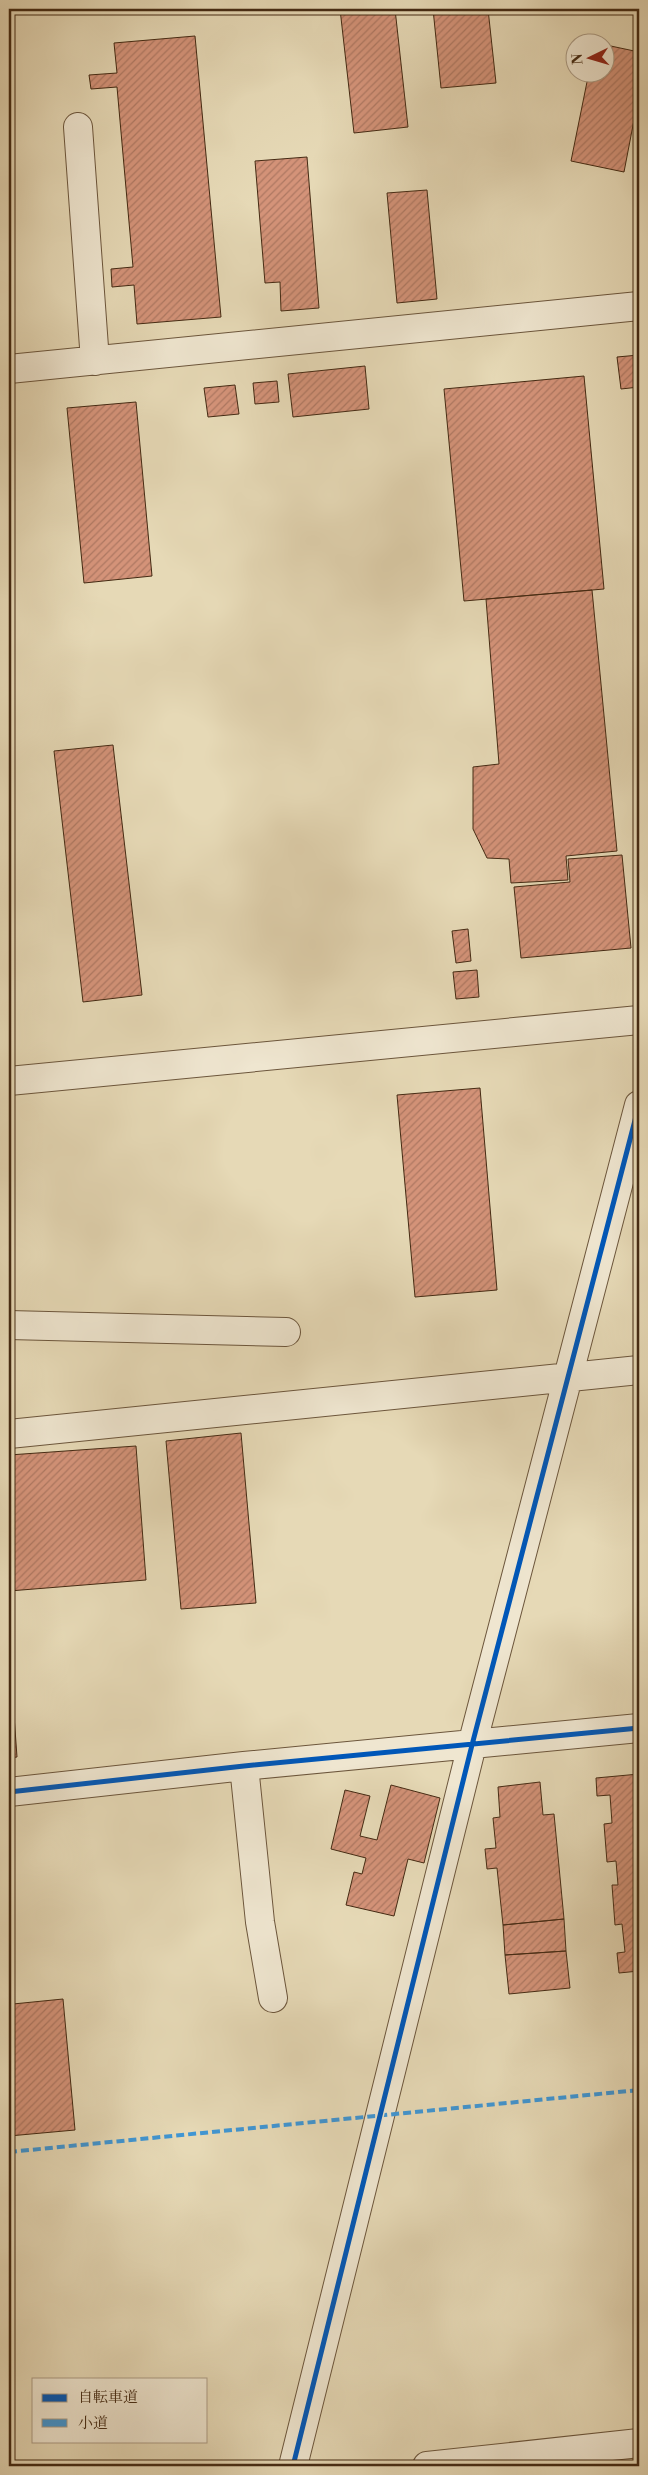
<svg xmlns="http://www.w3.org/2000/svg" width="648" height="2475" font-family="'Libre Bodoni','Noto Serif JP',serif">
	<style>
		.building { fill: url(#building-hatch); stroke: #442a13 }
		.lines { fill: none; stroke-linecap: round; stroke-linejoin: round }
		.minor-casing { stroke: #6c563c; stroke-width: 30 }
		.path { stroke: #442a13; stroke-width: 3; stroke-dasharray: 1 2.5; stroke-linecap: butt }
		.minor { stroke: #efe6d0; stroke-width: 28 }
		.quiet { stroke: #4096d3; stroke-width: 4; stroke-dasharray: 8 4; stroke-linecap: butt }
		.cycleway-casing { stroke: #efe6d0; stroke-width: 8 }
		.cycleway { stroke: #0057b8; stroke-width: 5 }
	</style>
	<defs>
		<pattern id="building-hatch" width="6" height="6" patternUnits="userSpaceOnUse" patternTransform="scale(1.25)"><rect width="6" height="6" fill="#d49379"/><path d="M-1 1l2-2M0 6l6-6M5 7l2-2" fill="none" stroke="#ae7862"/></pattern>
	</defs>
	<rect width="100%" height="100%" fill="#e6d9b6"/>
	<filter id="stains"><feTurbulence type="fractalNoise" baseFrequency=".004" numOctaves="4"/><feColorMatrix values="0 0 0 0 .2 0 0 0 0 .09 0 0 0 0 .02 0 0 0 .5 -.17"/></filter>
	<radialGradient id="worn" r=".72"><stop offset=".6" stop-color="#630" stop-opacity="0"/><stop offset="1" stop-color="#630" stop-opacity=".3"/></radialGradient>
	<path class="building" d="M340 9H395L408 127 354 133Z
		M433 9H488L496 83 441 88Z
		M195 36 221 317 137 324 134 285 112 287 111 269 133 267 117 87 91 89 89 75 117 73 114 43Z
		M606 45 639 52V94L624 172 571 161 589 72H606Z
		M307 157 319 308 281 311 280 282 265 283 255 161Z
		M427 190 437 299 397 303 387 193Z
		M639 355V387L621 389 617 357Z
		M365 366 369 409 293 417 288 374Z
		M584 376 604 589 464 601 444 389Z
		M277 381 279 402 255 404 253 383Z
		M235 385 239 414 208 417 204 388Z
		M136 402 152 576 84 583 67 408Z
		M592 590 617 851 566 856 568 880 511 883 509 859 487 858 473 829V767L499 764 486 599Z
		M113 745 142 995 83 1002 54 751Z
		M622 855 631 948 521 958 514 887 570 882 568 859Z
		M468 929 471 961 456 963 452 931Z
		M477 970 479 997 456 999 453 972Z
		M480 1088 497 1290 415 1297 397 1095Z
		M241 1433 256 1603 181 1609 166 1441Z
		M136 1446 146 1580 9 1591V1455Z
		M9 1646 17 1757 9 1758Z
		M639 1774V1971L619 1973 617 1953 625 1952 622 1924 615 1925 612 1885H618L616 1861 607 1862 604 1824 612 1823 610 1795 597 1796 596 1778Z
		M540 1782 543 1815 554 1814 564 1919 503 1925 497 1868 487 1869 485 1849 496 1848 493 1818 500 1817 498 1787Z
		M391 1785 440 1798 424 1863 408 1859 394 1916 346 1905 354 1872 362 1874 366 1858 331 1849 345 1790 370 1796 360 1836 377 1840Z
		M564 1919 566 1951 505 1955 503 1925Z
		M566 1951 570 1988 509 1994 505 1955Z
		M9 1992H11L13 2004 63 1999 75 2130 9 2136Z"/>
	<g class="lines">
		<defs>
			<path id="minor" d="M78 127 95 361
				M9 369 639 306
				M9 1081 639 1020
				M9 1325 286 1332
				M9 1434 639 1370
				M244 1766 260 1922 273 1998
				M9 1792 244 1766 639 1728
				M293 2466 472 1745 639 1105
				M427 2466 639 2443"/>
		</defs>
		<use href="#minor" class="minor-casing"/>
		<path class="path" d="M9 9H16"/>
		<use href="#minor" class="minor"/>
		<path class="quiet" d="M9 2152 639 2090"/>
		<defs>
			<path id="cycleway" d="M9 1792 244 1766 639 1728
				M293 2466 472 1745 639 1105"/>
		</defs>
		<use href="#cycleway" class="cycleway-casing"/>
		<use href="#cycleway" class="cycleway"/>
	</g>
	<rect width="648" height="2475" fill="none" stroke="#e6d9b6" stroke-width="30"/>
	<rect x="10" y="10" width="628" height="2455" fill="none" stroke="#442a13" stroke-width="2.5"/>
	<rect x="15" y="15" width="618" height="2445" fill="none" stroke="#442a13"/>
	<rect x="32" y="2378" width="175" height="65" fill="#efe6d0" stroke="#ab9b84"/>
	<rect x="42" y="2394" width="25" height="8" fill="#0057b8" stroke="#ab9b84"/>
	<text x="78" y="2402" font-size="15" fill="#442a13">自転車道</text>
	<rect x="42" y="2419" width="25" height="8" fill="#4096d3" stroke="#ab9b84"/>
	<text x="78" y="2428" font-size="15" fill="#442a13">小道</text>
	<g transform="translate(590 58) rotate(265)"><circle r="24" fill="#efe6d0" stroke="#ab9b84"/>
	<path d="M0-4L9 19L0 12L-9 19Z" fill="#8f2418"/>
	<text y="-8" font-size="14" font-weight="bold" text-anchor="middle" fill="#442a13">N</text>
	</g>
	<rect width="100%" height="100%" filter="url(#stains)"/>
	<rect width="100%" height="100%" fill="url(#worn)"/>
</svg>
